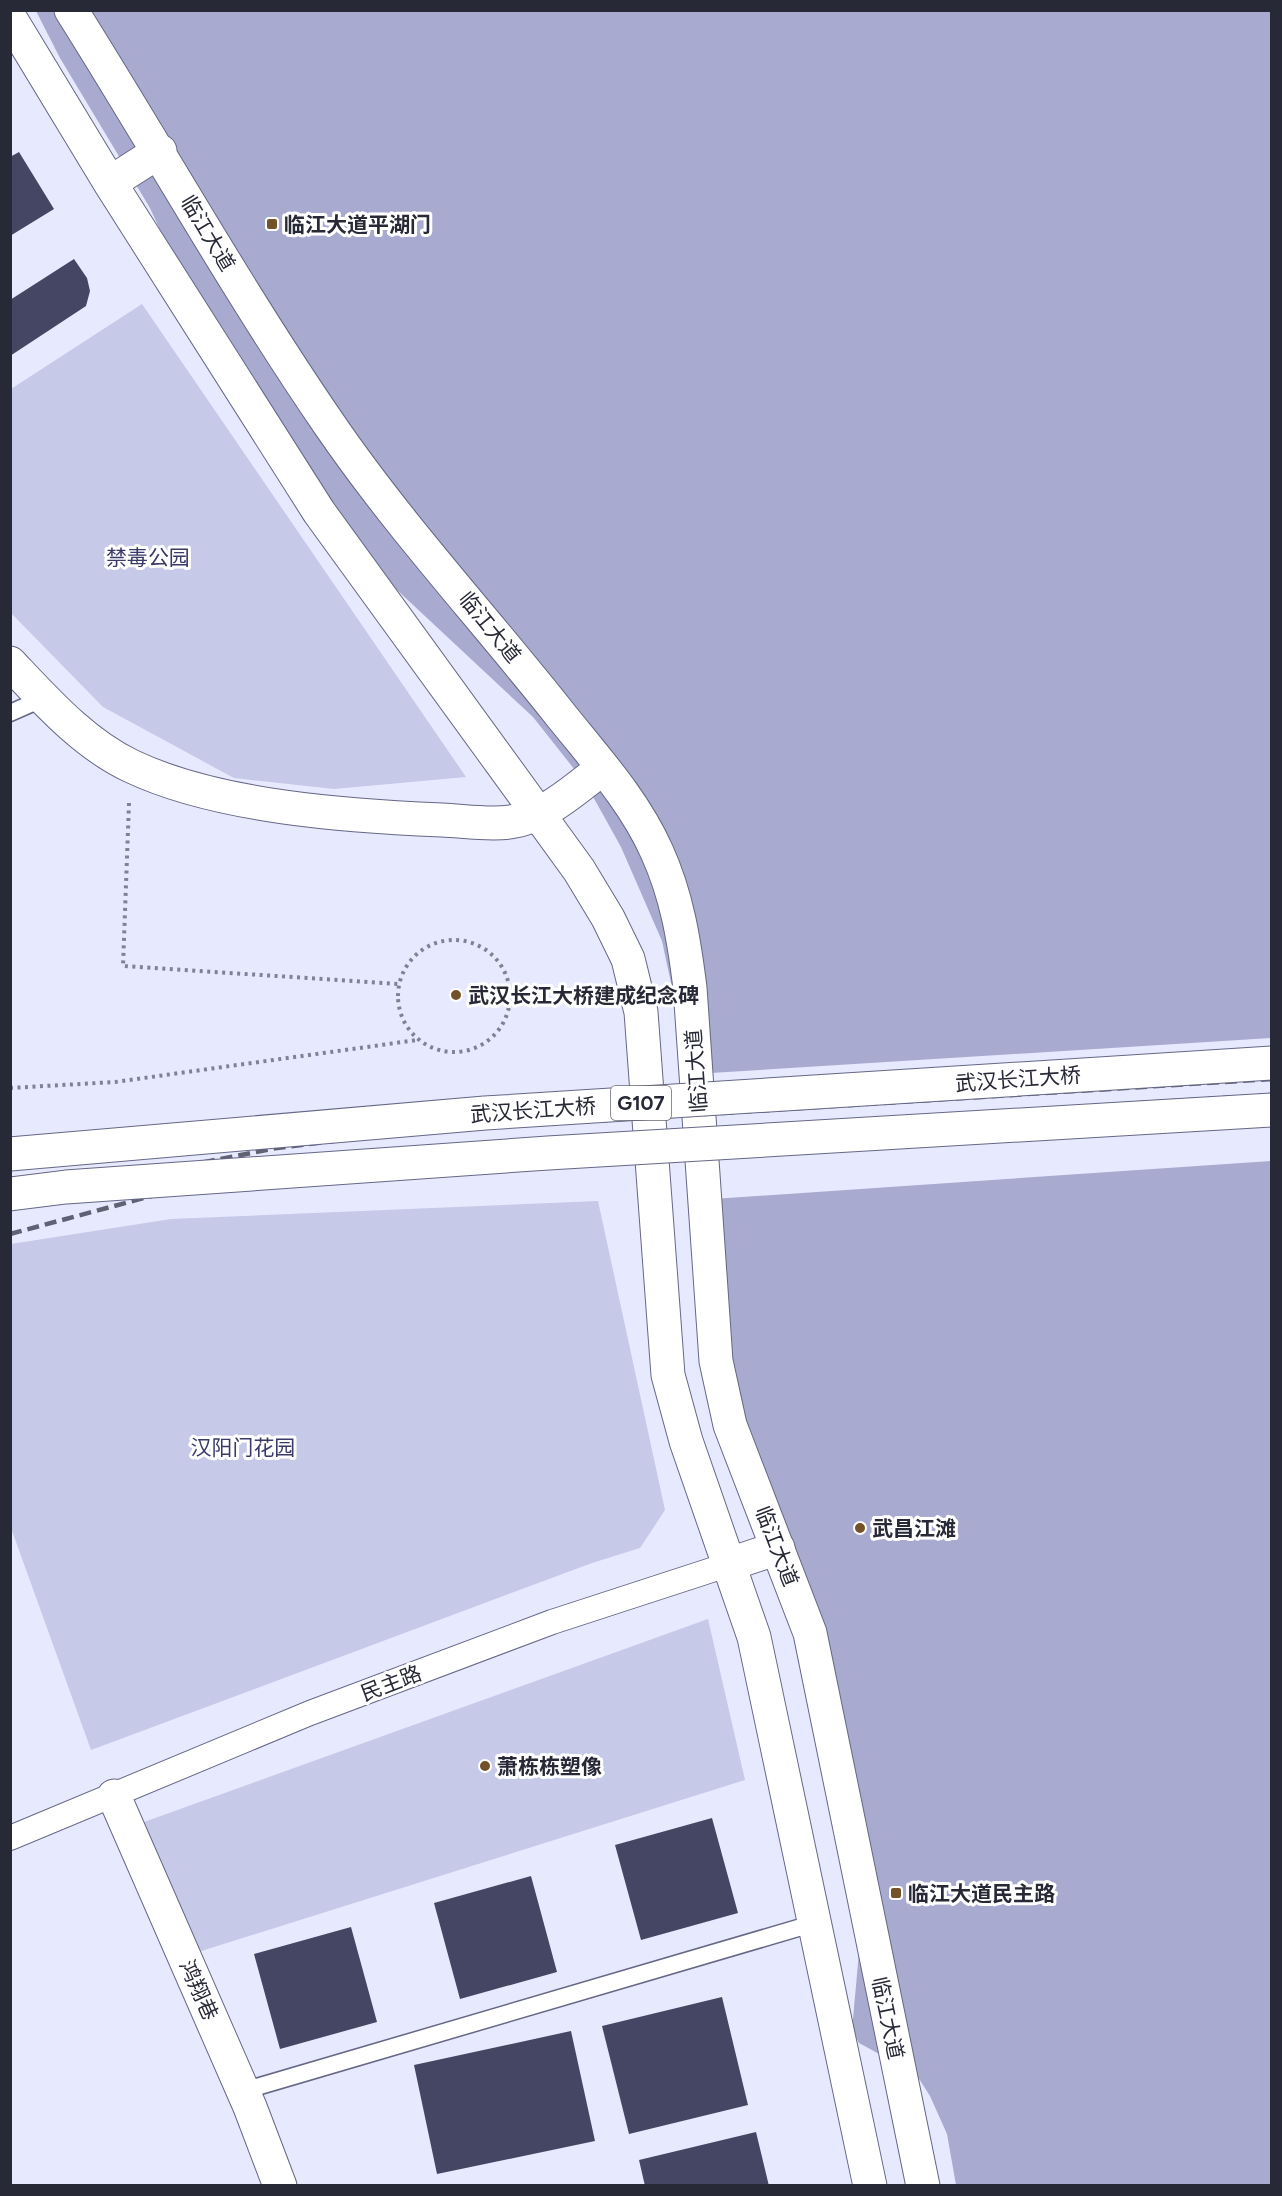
<svg xmlns="http://www.w3.org/2000/svg" width="1282" height="2196" font-family="Figtree,'Noto Sans SC',sans-serif">
	<style>
		.green { fill: #c6c9e7 }
		.water { fill: #a8aacf }
		.pier { fill: #e7e9ff }
		.building { fill: #454663 }
		.lines { fill: none; stroke-linecap: round; stroke-linejoin: round }
		.service-casing { stroke: #656786; stroke-width: 19 }
		.pedestrian-casing { stroke: #656786; stroke-width: 26 }
		.minor-casing { stroke: #656786; stroke-width: 35 }
		.tertiary-casing { stroke: #656786; stroke-width: 35 }
		.secondary-casing { stroke: #656786; stroke-width: 35 }
		.path { stroke: #808293; stroke-width: 4; stroke-dasharray: 3 4.5; stroke-linecap: butt }
		.service { stroke: #fff; stroke-width: 16 }
		.pedestrian { stroke: #fff; stroke-width: 24 }
		.minor { stroke: #fff; stroke-width: 33 }
		.tertiary { stroke: #fff; stroke-width: 33 }
		.secondary { stroke: #fff; stroke-width: 33 }
		.rail { stroke: #606172; stroke-width: 4.5; stroke-dasharray: 12 6; stroke-linecap: butt }
		.trunk-bridge-casing { stroke: #656786; stroke-width: 35; stroke-linecap: butt }
		.trunk-bridge { stroke: #fff; stroke-width: 33 }
		.poi-dot { fill: #735229; stroke: #fff; stroke-width: 2 }
		.labels { text-anchor: middle; dominant-baseline: central; stroke-width: 6; stroke-linejoin: round; paint-order: stroke }
		.shield { fill: #fff; stroke: #686973; stroke-width: 1.5 }
		.shield-label { font-size: 20px; font-weight: bold; fill: #282937 }
		.poi-label { font-size: 21px; font-weight: bold; fill: #282937; stroke: #fff; text-anchor: start }
		.street-label { font-size: 21px; fill: #282937; stroke: #fff }
		.park-label { font-size: 21px; fill: #39396a; stroke: #fff }
	</style>
	<rect width="100%" height="100%" fill="#e7e9ff"/>
	<path class="green" d="M142 304 466 777 334 789 234 778 103 707 11 613V389Z
		M598 1201 665 1510 640 1548 592 1563 91 1750 11 1528V1244L171 1219Z
		M708 1619 745 1780 195 1953 144 1822Z"/>
	<path class="water" d="M36 11H1271V2185H956L947 2134 930 2096 916 2074 859 2043 852 2030 860 1941 816 1729 723 1331 676 1006 662 941 621 847 586 784 533 717 381 575 232 387 150 208 60 58Z"/>
	<path class="pier" d="M1271 1038V1161L698 1200 678 1075Z"/>
	<path class="building" d="M19 152 54 209 10 236V157Z
		M74 259 87 278 90 291 86 306 10 356V300Z
		M712 1818 738 1913 641 1940 615 1845Z
		M531 1876 557 1972 460 1999 434 1903Z
		M351 1927 377 2022 280 2049 254 1954Z
		M722 1997 748 2105 629 2134 602 2026Z
		M571 2031 595 2141 437 2174 414 2065Z
		M756 2132 769 2186H645L639 2160Z"/>
	<g class="lines">
		<defs>
			<path id="service" d="M10 713 44 698
				M243 2091 815 1923"/>
			<path id="pedestrian" d="M10 1838 310 1713 552 1622 730 1564"/>
			<path id="minor" d="M10 663C46 701 84 744 131 766 217 807 347 816 442 820 464 821 489 825 510 822 546 817 575 789 603 768
				M114 1796 250 2107 280 2186"/>
			<path id="tertiary" d="M730 1564 778 1548"/>
			<path id="secondary" d="M71 10C158 148 237 290 329 424 398 525 483 617 559 713 594 757 634 800 657 852 677 896 684 940 690 988L716 1361 730 1425 810 1633 923 2186
				M10 18 110 183 319 512 579 870 608 918 628 959 641 1012 668 1375 686 1441 754 1637 870 2186
				M110 183 160 151"/>
		</defs>
		<use href="#service" class="service-casing"/>
		<use href="#pedestrian" class="pedestrian-casing"/>
		<use href="#minor" class="minor-casing"/>
		<use href="#tertiary" class="tertiary-casing"/>
		<use href="#secondary" class="secondary-casing"/>
		<path class="path" d="M129 803 123 966 399 984
			M398 996a56 56 0 1 1 112 0a56 56 0 1 1-112 0Z
			M10 1088 115 1082 417 1040"/>
		<use href="#service" class="service"/>
		<use href="#pedestrian" class="pedestrian"/>
		<use href="#minor" class="minor"/>
		<use href="#tertiary" class="tertiary"/>
		<use href="#secondary" class="secondary"/>
		<path class="rail" d="M10 1207 184 1166 277 1148 396 1133 1272 1079
			M10 1234 170 1191 285 1167 461 1145 1272 1095"/>
		<defs>
			<path id="trunk-bridge" d="M10 1154 485 1113 1272 1063
				M10 1194 66 1187 548 1153 1272 1110"/>
		</defs>
		<use href="#trunk-bridge" class="trunk-bridge-casing"/>
		<use href="#trunk-bridge" class="trunk-bridge"/>
	</g>
	<g class="poi-dot">
		<rect x="266" y="218" width="12" height="12" rx="3"/>
		<circle cx="456" cy="995" r="6"/>
		<circle cx="860" cy="1528" r="6"/>
		<circle cx="485" cy="1766" r="6"/>
		<rect x="890" y="1887" width="12" height="12" rx="3"/>
	</g>
	<g class="labels">
		<rect class="shield" x="611" y="1086" width="60" height="34" rx="4.5"/>
		<g class="shield-label">
			<text x="641" y="1103">G107</text>
		</g>
		<g class="poi-label">
			<text x="284" y="224">临江大道平湖门</text>
			<text x="468" y="995">武汉长江大桥建成纪念碑</text>
			<text x="872" y="1528">武昌江滩</text>
			<text x="497" y="1766">萧栋栋塑像</text>
			<text x="908" y="1893">临江大道民主路</text>
		</g>
		<g class="street-label">
			<text transform="translate(208 233) rotate(59)">临江大道</text>
			<text transform="translate(490 627) rotate(51)">临江大道</text>
			<text transform="translate(696 1071) rotate(-94)">临江大道</text>
			<text transform="translate(1018 1079) rotate(-4)">武汉长江大桥</text>
			<text transform="translate(533 1110) rotate(-4)">武汉长江大桥</text>
			<text transform="translate(777 1546) rotate(69)">临江大道</text>
			<text transform="translate(391 1683) rotate(-21)">民主路</text>
			<text transform="translate(199 1990) rotate(66)">鸿翔巷</text>
			<text transform="translate(888 2018) rotate(78)">临江大道</text>
		</g>
		<g class="park-label">
			<text x="148" y="557">禁毒公园</text>
			<text x="243" y="1447">汉阳门花园</text>
		</g>
	</g>
	<rect width="1282" height="2196" fill="none" stroke="#282937" stroke-width="24"/>
</svg>
